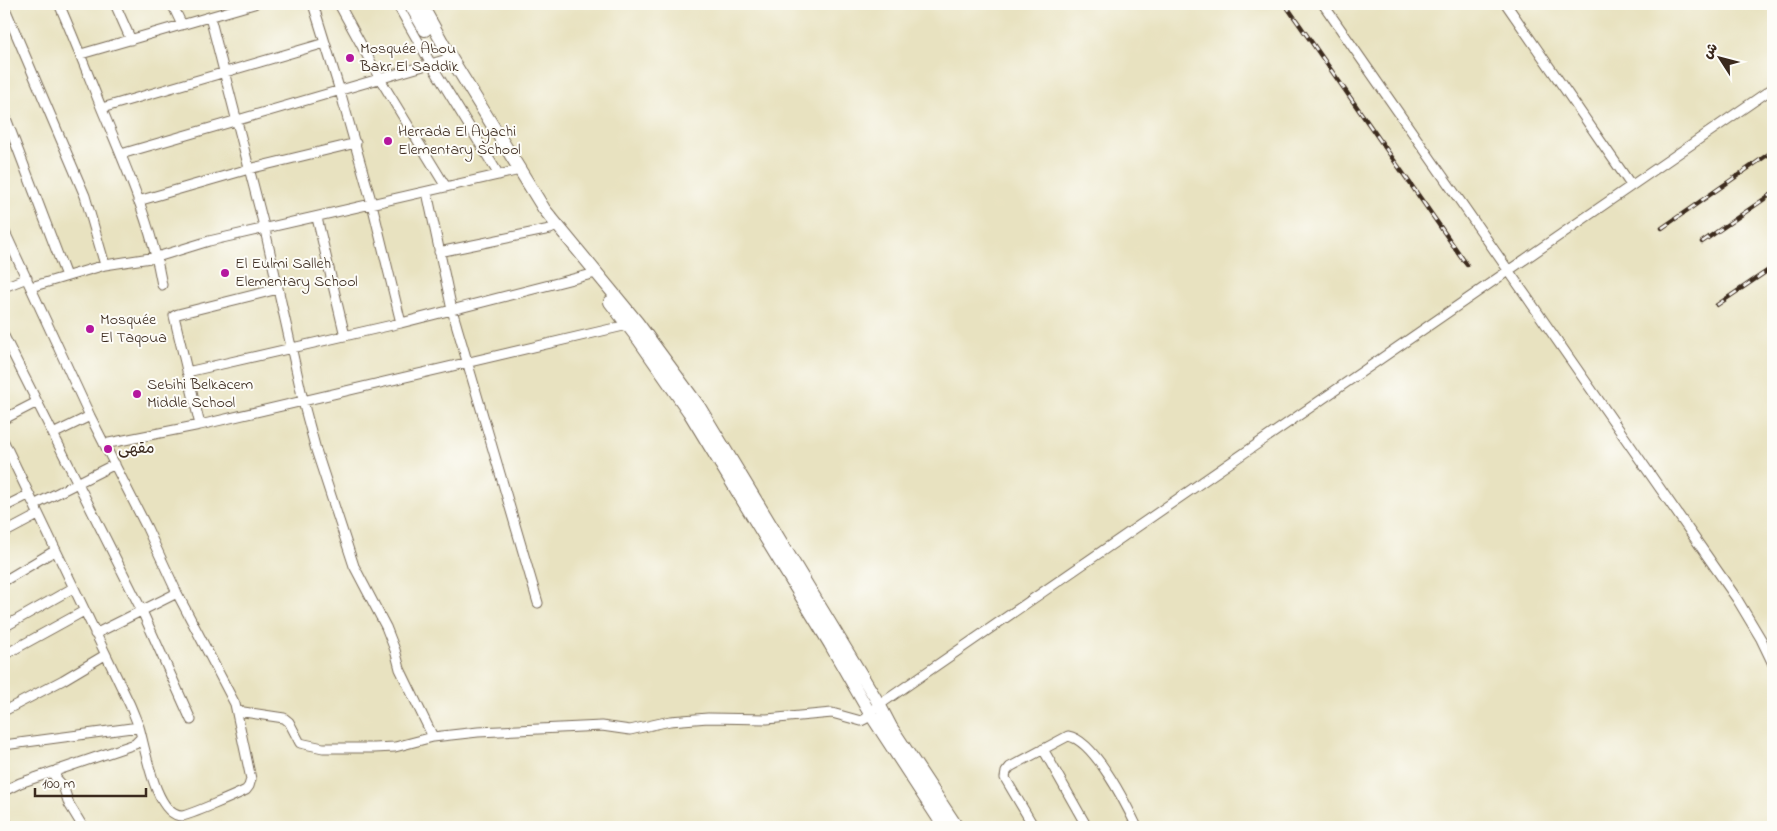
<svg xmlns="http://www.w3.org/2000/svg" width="1777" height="831" font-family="'Indie Flower','Playpen Sans Arabic',sans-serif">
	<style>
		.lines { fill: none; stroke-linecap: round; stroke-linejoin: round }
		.minor-casing { stroke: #786a57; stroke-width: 11 }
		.secondary-casing { stroke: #786a57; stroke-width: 14 }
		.minor { stroke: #fff; stroke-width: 9 }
		.secondary { stroke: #fff; stroke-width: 12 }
		.rail-casing { stroke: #3b2a1e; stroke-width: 4.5 }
		.rail { stroke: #fdfcf7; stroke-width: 2.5; stroke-dasharray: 8; stroke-linecap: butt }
		.poi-dot { fill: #b5179e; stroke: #fdfcf7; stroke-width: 2 }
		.labels { text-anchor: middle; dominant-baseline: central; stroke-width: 4; stroke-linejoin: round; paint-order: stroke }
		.poi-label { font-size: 16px; fill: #3b2a1e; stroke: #fdfcf7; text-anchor: start }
	</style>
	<rect width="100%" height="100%" fill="#fdfcf7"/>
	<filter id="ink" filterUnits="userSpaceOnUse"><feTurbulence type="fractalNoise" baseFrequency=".02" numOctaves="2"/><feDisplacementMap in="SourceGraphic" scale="10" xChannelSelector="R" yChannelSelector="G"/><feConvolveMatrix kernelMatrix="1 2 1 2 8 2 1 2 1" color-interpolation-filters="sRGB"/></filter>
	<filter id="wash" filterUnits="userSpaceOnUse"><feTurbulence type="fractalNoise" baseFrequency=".0096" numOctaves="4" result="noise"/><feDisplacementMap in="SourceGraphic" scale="20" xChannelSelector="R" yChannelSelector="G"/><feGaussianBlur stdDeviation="1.12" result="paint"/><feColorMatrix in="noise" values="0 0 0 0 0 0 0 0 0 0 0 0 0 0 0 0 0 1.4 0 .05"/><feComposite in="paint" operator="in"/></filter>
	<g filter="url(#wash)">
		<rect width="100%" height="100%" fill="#e8e2c0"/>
	</g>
	<g filter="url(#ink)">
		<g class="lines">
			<defs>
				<path id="minor" d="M59 4C74 38 87 72 101 107 125 165 151 222 162 285
					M115 4 131 40
					M172 4 182 25
					M313 4 340 91 372 204 401 323
					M339 4 380 79 446 187
					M397 4 431 64 499 175
					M1323 4 1737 599 1761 639 1773 664
					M1506 4 1631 185
					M4 6 85 196 105 265
					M210 17 265 230 305 409 316 450 354 566 386 627 395 650 400 669 433 737
					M81 54 254 4
					M102 108 325 43
					M4 113 66 276
					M121 154 451 58
					M427 192 452 310 538 603
					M138 201 249 169 356 143
					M317 218 345 336
					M4 230 90 416 147 528 177 593 235 704 251 779 249 786 246 790C236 795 190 815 182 816 155 816 145 746 139 727 136 720 133 712 130 705L4 442
					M439 252 550 229 557 226
					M4 287 27 278
					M31 287 105 265 157 257 209 241 520 170
					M4 336 142 611 191 720
					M187 372 401 323 596 273
					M4 419 37 402
					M200 425 174 316 178 314 278 289
					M53 434 90 416
					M104 444 200 425 632 324
					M34 505 115 464
					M4 507 28 495
					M4 533 38 515
					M4 581 56 550
					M4 627 73 588
					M95 634 177 593
					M4 655 84 611
					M4 711 63 680 105 655
					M237 711 284 718 289 722 300 743 323 748H374L395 747 433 737 478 732 602 726 630 730 670 721 708 718 767 719 832 713 861 721 871 716
					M869 712 1773 88
					M4 745 139 727
					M1043 749 1087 827
					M57 770 55 777 63 786 69 804 83 827
					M4 791 20 783 135 744 141 738
					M4 816 8 827
					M1034 827 1005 778 1006 772 1010 767 1068 736C1094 740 1126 804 1137 827"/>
				<path id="secondary" d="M410 4 425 30
					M421 4 451 58 544 209 637 322 700 408 879 704 891 727 957 827
					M610 302 639 340 689 412 830 644 869 712 944 827"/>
			</defs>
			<use href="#minor" class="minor-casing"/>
			<use href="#secondary" class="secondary-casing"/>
			<use href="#minor" class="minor"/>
			<use href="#secondary" class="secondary"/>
			<defs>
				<path id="rail" d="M1285 4 1467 265
					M1662 228 1773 151
					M1702 242 1773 193
					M1717 305 1773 267"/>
			</defs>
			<use href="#rail" class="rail-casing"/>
			<use href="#rail" class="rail"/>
		</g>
	</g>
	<g class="poi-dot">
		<circle cx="350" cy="58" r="5"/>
		<circle cx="388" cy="141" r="5"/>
		<circle cx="225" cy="273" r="5"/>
		<circle cx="90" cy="329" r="5"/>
		<circle cx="137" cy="394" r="5"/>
		<circle cx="108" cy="449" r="5"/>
	</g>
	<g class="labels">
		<g class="poi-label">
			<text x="360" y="49">Mosquée Abou<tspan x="360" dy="18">Bakr El Saddik</tspan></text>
			<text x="398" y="132">Herrada El Ayachi<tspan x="398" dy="18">Elementary School</tspan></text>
			<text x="235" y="264">El Eulmi Salleh<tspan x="235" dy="18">Elementary School</tspan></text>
			<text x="100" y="320">Mosquée<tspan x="100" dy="18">El Taqoua</tspan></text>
			<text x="147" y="385">Sebihi Belkacem<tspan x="147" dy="18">Middle School</tspan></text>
			<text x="118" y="449">مقهى</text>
		</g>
	</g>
	<rect width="1777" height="831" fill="none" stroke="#fdfcf7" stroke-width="20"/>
	<g transform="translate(1720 58) rotate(306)" stroke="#fdfcf7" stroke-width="4" paint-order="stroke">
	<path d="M0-4L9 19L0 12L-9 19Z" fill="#3b2a1e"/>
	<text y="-8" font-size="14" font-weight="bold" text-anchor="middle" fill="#3b2a1e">ش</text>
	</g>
	<path d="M35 788v8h111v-8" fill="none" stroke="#3b2a1e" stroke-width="2.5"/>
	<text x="42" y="788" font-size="15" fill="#3b2a1e" stroke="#fdfcf7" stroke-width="4" paint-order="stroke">100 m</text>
</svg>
